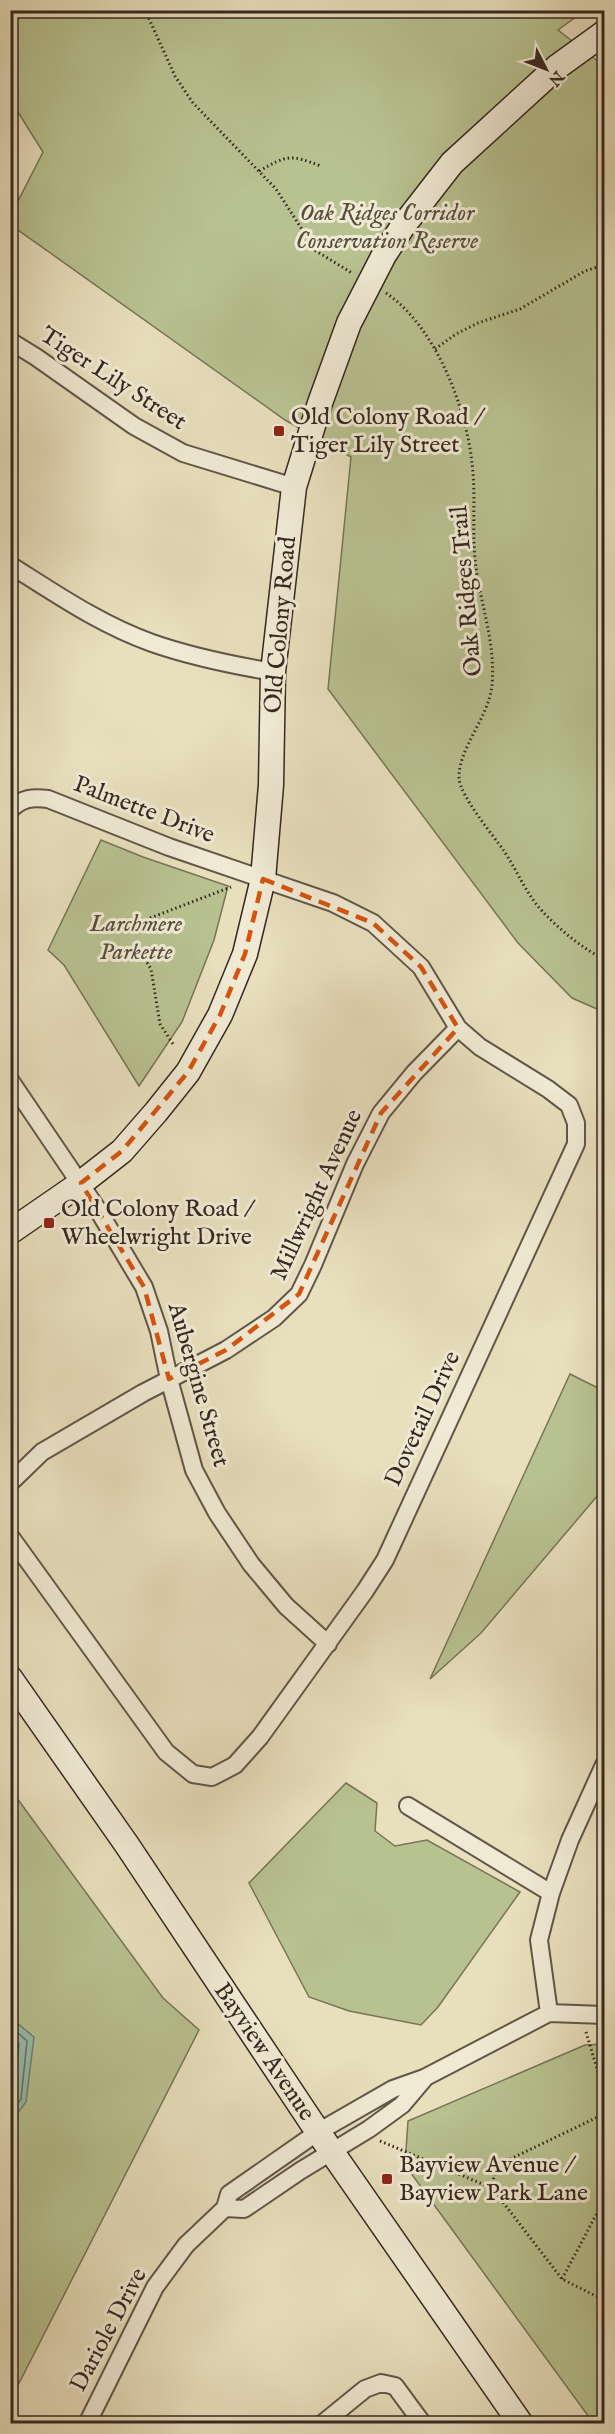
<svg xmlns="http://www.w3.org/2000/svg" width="615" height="2434" font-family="'IM FELL English',serif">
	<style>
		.green { fill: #b8c190; stroke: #777458; stroke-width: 1.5 }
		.water { fill: #98bdac; stroke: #718174; stroke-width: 1.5 }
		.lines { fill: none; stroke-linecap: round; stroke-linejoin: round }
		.shore { stroke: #677266; stroke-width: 1.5 }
		.street-casing { stroke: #625648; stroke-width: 20 }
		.secondary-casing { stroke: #362821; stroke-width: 27 }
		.path { stroke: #362821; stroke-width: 3; stroke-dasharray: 1.5 3; stroke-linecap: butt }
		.street { stroke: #f0ead4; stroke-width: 16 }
		.secondary { stroke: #f0ead4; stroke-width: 24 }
		.marked { fill: none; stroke: #d6540e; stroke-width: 4.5; stroke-dasharray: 12 8; stroke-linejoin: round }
		.poi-dot { fill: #8f2418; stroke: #f0ead4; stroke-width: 2 }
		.labels { text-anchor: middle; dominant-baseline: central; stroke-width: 6; stroke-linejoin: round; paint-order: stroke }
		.park-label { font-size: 24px; font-style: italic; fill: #564e3d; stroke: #f0ead4 }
		.street-label { font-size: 24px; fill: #362821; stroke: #f0ead4 }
		.poi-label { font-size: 24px; fill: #362821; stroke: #f0ead4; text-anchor: start }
	</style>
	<rect width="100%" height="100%" fill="#e8dfbd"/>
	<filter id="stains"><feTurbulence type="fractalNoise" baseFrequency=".00333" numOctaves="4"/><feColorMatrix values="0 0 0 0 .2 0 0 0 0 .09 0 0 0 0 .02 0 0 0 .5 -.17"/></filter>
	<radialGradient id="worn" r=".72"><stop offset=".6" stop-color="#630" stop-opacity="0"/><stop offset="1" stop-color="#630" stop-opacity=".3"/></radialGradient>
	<path class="green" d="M11 11H584L558 30 604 66V1012L572 998 518 943 328 689 351 457 285 420 11 225 10 217 43 152 11 101Z
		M101 840 143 857 228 886 214 940 182 1022 139 1086 64 965 48 950Z
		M570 1374 604 1391V1488L481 1633 430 1679Z
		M346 1783 377 1803 375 1831 395 1846 427 1840 520 1892 438 2007 421 2025 349 2011 309 1997 249 1883Z
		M11 1790 163 1998 199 2030 11 2399Z
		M604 2044V2423L594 2424 405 2165 408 2121 585 2045Z"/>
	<path class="water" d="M11 2018 34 2037 26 2102 12 2121Z"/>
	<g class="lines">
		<path class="shore" d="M10 2026 27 2041 21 2099 10 2113
			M10 2036 19 2044 13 2096 10 2101"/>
		<defs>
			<path id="street" d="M10 341 36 357 134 426 183 453 294 487
				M10 565C56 594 101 625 152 643 192 657 232 665 273 672
				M10 810C22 798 32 797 48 799L169 847 333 903 373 923 421 967 458 1028 480 1047 548 1089 569 1105 576 1123V1144L385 1560 365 1591 260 1737 235 1765 212 1777 193 1774 166 1752 10 1536
				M10 1080 98 1210 144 1287 159 1331 169 1379 194 1470 217 1513 251 1564 286 1606 328 1644
				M10 1483 42 1452 143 1393 226 1350 274 1318 299 1294 313 1265 355 1164 381 1113 414 1073 458 1028
				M408 1806 551 1893
				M549 2013 539 1940 551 1893 570 1840 604 1765
				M225 2208 244 2209 300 2171 369 2129 402 2105 424 2079
				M87 2424 155 2287 186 2245 225 2208 229 2194 318 2132 393 2089 424 2078 549 2013 604 2015
				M322 2424 365 2389 381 2383 395 2386 423 2424"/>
			<path id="secondary" d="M10 1232 81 1183 122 1151 156 1112 188 1072 220 1015 245 954 263 879 271 785 273 672 294 487 320 403 349 323 384 255 403 226 452 163 557 67 604 33
				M10 1678 127 1845 318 2132 521 2424"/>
		</defs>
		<use href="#street" class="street-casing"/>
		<use href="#secondary" class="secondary-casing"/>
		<path class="path" d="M145 10 175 76 193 103 276 189 316 251 352 273
			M586 10 588 13
			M259 171C288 155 289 154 321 166
			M386 293C435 326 466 406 472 463 476 495 472 527 475 559 479 601 496 641 492 685 489 717 458 749 459 778 460 796 493 835 504 851 518 872 526 894 543 912 560 930 583 949 604 959
			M435 349 456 334 478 323 520 309 585 271 604 265
			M150 918 231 887
			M140 951 151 969 160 1024 173 1044
			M586 2032 604 2092
			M380 2141 492 2188 562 2279 604 2300
			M492 2188 494 2176 504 2162 604 2114
			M562 2279 604 2200
			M602 2365H604"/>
		<use href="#street" class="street"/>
		<use href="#secondary" class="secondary"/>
	</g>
	<path class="marked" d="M263 879 373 923 421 967 458 1028 381 1113 299 1294 226 1350 169 1379 144 1287 81 1183 122 1151 188 1072 220 1015 245 954Z"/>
	<g class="poi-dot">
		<rect x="273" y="425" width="12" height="12" rx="3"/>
		<rect x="43" y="1217" width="12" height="12" rx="3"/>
		<rect x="381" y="2173" width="12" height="12" rx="3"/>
	</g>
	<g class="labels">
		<g class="park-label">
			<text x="387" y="213">Oak Ridges Corridor<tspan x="387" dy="28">Conservation Reserve</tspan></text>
			<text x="136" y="924">Larchmere<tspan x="136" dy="28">Parkette</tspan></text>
		</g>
		<g class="street-label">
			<text transform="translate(113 379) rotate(33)">Tiger Lily Street</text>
			<text transform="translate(467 591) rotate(-95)">Oak Ridges Trail</text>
			<text transform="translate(281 625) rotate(-85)">Old Colony Road</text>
			<text transform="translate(144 810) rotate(21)">Palmette Drive</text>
			<text transform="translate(317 1195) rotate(-65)">Millwright Avenue</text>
			<text transform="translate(198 1385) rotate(74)">Aubergine Street</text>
			<text transform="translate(423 1419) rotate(-65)">Dovetail Drive</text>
			<text transform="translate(264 2052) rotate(56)">Bayview Avenue</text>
			<text transform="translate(109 2330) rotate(-62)">Dariole Drive</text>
		</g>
		<g class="poi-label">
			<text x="291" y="417">Old Colony Road /<tspan x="291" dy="28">Tiger Lily Street</tspan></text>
			<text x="61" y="1209">Old Colony Road /<tspan x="61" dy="28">Wheelwright Drive</tspan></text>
			<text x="399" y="2165">Bayview Avenue /<tspan x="399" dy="28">Bayview Park Lane</tspan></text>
		</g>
	</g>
	<rect width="615" height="2434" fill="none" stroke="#e8dfbd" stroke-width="36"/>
	<rect x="12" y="12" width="591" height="2410" fill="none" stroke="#362821" stroke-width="3"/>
	<rect x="18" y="18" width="579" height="2398" fill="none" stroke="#362821" stroke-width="1.5"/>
	<g transform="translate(546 69) rotate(132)" stroke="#f0ead4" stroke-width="4.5" paint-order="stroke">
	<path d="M0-4.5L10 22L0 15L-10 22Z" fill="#362821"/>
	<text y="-9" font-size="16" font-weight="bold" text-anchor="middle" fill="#362821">N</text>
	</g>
	<rect width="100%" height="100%" filter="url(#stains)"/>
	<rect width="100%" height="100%" fill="url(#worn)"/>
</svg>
